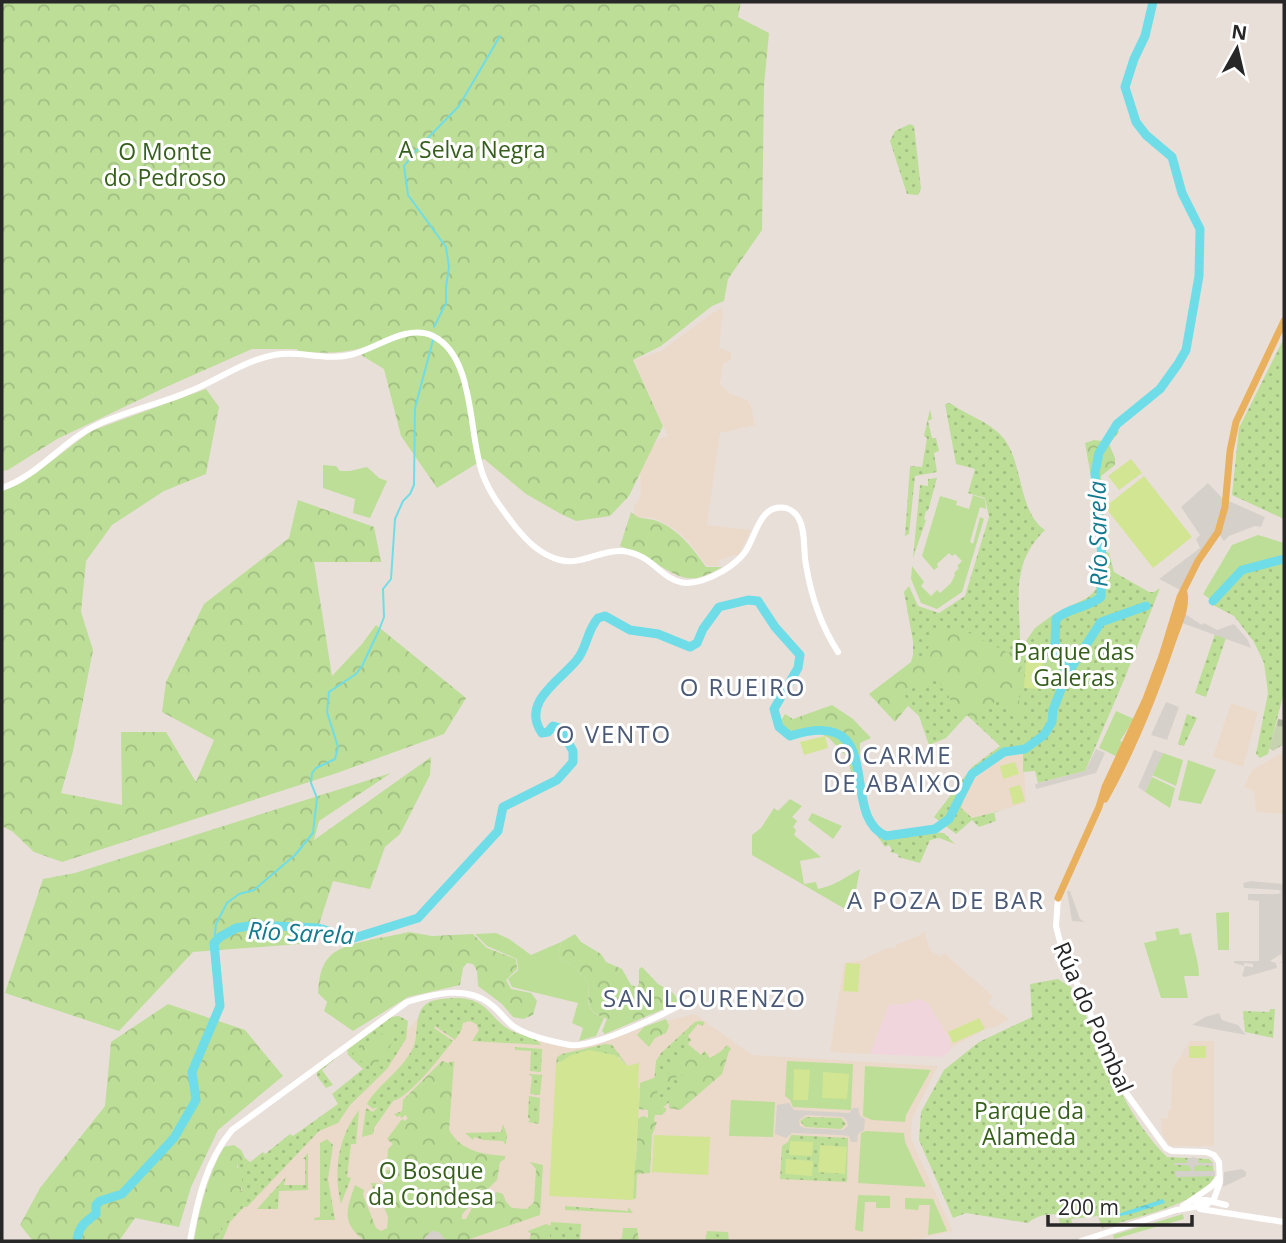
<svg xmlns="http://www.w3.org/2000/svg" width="1286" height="1243" font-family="'Open Sans',sans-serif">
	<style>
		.education { fill: #ebdac9 }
		.medical { fill: #f0d6dc }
		.grass { fill: url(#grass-dots) }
		.forest { fill: url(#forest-crowns) }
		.cemetery { fill: url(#cemetery-stones) }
		.garden { fill: #bcde97 }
		.pitch { fill: #d1e593 }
		.plaza { fill: #d6d0cb; fill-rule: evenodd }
		.water { fill: url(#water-ripples) }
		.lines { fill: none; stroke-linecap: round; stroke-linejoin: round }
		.stream { stroke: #6fdde8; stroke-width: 2 }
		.river { stroke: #6fdde8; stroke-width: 9 }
		.minor { stroke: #fff; stroke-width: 6 }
		.major { stroke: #e9b15e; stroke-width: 7 }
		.labels { text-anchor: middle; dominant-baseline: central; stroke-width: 6; stroke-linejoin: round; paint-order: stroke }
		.park-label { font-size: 23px; fill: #365f1c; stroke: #fff }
		.street-label { font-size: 23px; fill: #272727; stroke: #fff }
		.water-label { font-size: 24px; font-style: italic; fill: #137a8f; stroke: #fff }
		.neighbourhood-label { font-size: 24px; letter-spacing: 2px; fill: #4a5975; stroke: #fff }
	</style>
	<defs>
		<pattern id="grass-dots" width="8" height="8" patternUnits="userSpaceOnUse" patternTransform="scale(1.75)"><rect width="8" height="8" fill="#bcde97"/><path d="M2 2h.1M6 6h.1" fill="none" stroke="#a2be82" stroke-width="1.8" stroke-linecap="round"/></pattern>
		<pattern id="forest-crowns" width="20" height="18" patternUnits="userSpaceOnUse" patternTransform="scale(1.75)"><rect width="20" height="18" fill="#bcde97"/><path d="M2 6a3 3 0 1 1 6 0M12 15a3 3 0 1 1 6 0" fill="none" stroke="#a2be82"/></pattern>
		<pattern id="cemetery-stones" width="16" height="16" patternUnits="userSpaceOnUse" patternTransform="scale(1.75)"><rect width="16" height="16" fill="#c7d2b1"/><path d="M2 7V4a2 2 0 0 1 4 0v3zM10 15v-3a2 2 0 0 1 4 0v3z" fill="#abb498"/></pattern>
		<pattern id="water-ripples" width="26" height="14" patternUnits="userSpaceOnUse" patternTransform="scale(1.75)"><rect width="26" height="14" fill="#6fdde8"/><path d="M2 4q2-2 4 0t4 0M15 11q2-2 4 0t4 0" fill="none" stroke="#60bec7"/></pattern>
	</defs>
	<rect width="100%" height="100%" fill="#e9dfd9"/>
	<path class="education" d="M723 308 719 348 731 352V360L723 364 720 384 729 393 747 400 751 406 755 425 720 433 707 525 751 530 739 554 719 560 720 566H707L688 541 676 530 655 518 634 517V506L641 497 640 470 646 454 660 438 668 436 634 360 661 351 717 310Z
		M1231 703 1258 712 1243 767 1213 757Z
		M1016 752H1023L1026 803 972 818 961 808 969 784 1004 756Z
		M1284 752V814L1256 812 1254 791 1244 787 1252 770Z
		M924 930 930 950 940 957 944 953 993 996 988 1003 1009 1019 995 1027 985 1029 951 1048 948 1036 928 1003 919 999 905 1004 889 1005 870 1054 830 1052 844 963 864 960 865 958 888 948H895L896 945 922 934Z
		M434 1002 511 1032 568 1048 597 1044 653 1024 695 1014 752 1055 938 1066 912 1119 911 1139 953 1231 912 1241H194L242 1187 321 1121Z
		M1190 1041H1214V1146H1171L1162 1134 1161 1118H1168V1111L1171 1110 1172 1070Z"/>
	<path class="medical" d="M919 999 928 1003 948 1036 951 1048 948 1053 941 1057 870 1054 889 1005 905 1004Z"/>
	<path class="grass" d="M910 124 914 126 921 189 918 195 907 194 890 141 895 131Z
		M1283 340H1284V519L1232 495 1239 428Z
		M950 403C968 416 993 423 1005 440 1023 465 1019 513 1045 530 1010 564 1020 599 1020 644L1023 645 1035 628 1054 614 1087 598 1095 591 1098 582V555L1100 549 1109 553 1114 572 1149 592H1154L1160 588 1124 680 1085 771 1038 783 1035 771 1023 772V752C1005 750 976 770 968 786 965 793 963 801 961 808L972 818 1008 809 994 812 996 821 979 827 972 820 956 834 934 817 972 767 1000 746 967 715 946 738 929 745 919 716 908 706 903 691 932 682 923 658 913 655V641L904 592 909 586 918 606 939 613 965 596 989 517 985 498 968 493 975 469 956 464 945 404Z
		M930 409 932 419 928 421 932 438H936L939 451 934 453 937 472 915 476 909 534 905 536 910 466 922 467 927 438 924 436Z
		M937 478 928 511H926L924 519 926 520 913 558 920 485 928 486V479Z
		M1284 561V692L1268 754 1260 758 1256 754 1268 693 1264 663 1254 642 1234 616 1213 605 1242 572Z
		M1215 634 1226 638 1206 697 1195 693Z
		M1187 714 1197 718 1184 746 1178 744Z
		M930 832 944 833 955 844 939 838 930 840 920 863 898 857V854L890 852 892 850 889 845 885 847 878 837 880 835C893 843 916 834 930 832Z
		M1058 979 1074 989C1100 1045 1123 1114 1167 1157L1209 1159 1213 1163 1214 1178C1195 1206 1134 1217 1102 1228L1098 1216 1071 1219 1072 1223 1060 1226 1059 1218 1069 1219C1057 1211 1038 1214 1028 1223L966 1213 953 1218 919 1140 921 1112 944 1070 979 1042 1032 1017 1030 984Z
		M455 998C490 998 488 1019 512 1031 521 1036 535 1035 541 1045L472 1041 479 1030 476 1024 470 1021 463 1023 461 1031 455 1040 435 1026 434 1028 453 1041C439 1058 412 1095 393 1101L374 1128 373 1134 362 1137 366 1108 373 1112 378 1107 373 1109 367 1104C378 1084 401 1072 413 1048 419 1035 414 1016 424 1006 431 998 445 999 455 998Z
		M1270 1009H1275L1273 1038 1245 1032 1243 1011 1269 1012Z
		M399 1016 408 1021 406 1039 387 1069 350 1105 338 1123 319 1131 247 1207H244L230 1222 222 1241H217L221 1228 244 1201 237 1163 245 1158 250 1162 263 1152 265 1154 290 1134 293 1136 338 1104 332 1094 363 1069 348 1055 347 1050 391 1017Z
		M700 1021 705 1022 702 1026 698 1024 688 1036 691 1040 688 1044 701 1055 705 1051 712 1061 727 1045 731 1049 719 1063 697 1078 651 1118 656 1061 661 1053 695 1022Z
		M605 1044 612 1045 627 1065V1066L619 1057 559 1062 556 1065 557 1057 562 1054Z
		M515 1047 542 1049 541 1072 530 1071 531 1051 515 1050Z
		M343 1052 322 1070 333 1085 326 1088 317 1076V1072Z
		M529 1074 542 1075 540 1095 530 1094 532 1077Z
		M529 1096 540 1098 539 1124 528 1122 530 1120 528 1117Z
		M359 1110 356 1144H351L347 1177 351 1178 341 1204C333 1171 338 1137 359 1110Z
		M806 1117 841 1118 846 1124 841 1129 805 1127 800 1121Z
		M503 1124 507 1135 506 1145 503 1141 484 1140 474 1137 473 1140 465 1133 501 1132Z
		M791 1135 848 1138 847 1182 780 1179 782 1146 788 1142Z
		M327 1139 333 1145 328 1179 335 1220H314V1218L320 1217V1143Z
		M308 1153V1190L279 1191 278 1209H257L286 1177 284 1185H305V1159H303Z
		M565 1206 628 1211V1207L633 1213 565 1210Z
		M551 1222 581 1224 580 1241H549Z
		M707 1231 728 1232 729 1241 711 1239 710 1241H705Z"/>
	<path class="forest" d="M2 2H741L738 17 769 33 764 85 762 230 728 279 724 301 712 306 661 346 633 360 663 426 629 496 610 516 576 521 561 514 526 494 484 459 437 488 401 436 384 369 361 355 390 339C353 352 337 355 298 351L297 349H252L164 388 57 439 8 470 2 471Z
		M206 389 219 407 206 474 164 491 112 525 86 561 81 612 93 650 73 751 61 793 122 805 121 732H166L196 782 214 740 162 712 166 682 204 604 289 538 298 500 374 527 381 562H314L332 676 362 644 376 625 466 698 444 734 337 773 62 862 34 852 13 832 2 826V491L19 484 36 473 91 431Z
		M1116 428 1119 432 1109 444 1115 458V465L1101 476 1106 544H1098L1091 477 1085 443 1094 440 1103 441Z
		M631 512C640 521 646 517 657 521 678 529 693 548 706 567H722C691 585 684 580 655 563 644 556 632 551 620 546Z
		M939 628 967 632 1009 653 1019 644 1023 645 1019 700 1021 716 1000 696 976 723 967 715 963 719C951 706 948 689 935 678L933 682 904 691 908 706 895 722 869 694 911 662 913 655 923 657Z
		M832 705 853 719 871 738 860 743 859 787 856 790 847 757 829 738 819 733H805L788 738 776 729 785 714 793 719Z
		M431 757 430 775 400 834 385 847 370 889 333 881 313 943 193 952 119 1031 5 993 43 879 75 873 391 773 319 821 314 840Z
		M409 932 432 936 473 934 487 948 516 959 517 969 506 980 511 989 531 993 537 1001 533 1015 523 1019 513 1017 502 1004 478 986 477 971 473 964 467 963 463 968 460 985 408 997 353 1031 324 1011 327 1002 318 993C319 980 320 966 330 956 343 942 389 937 409 932Z
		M575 934 581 942 601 954 606 962 622 969 631 985 637 987 639 984V969L642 967 658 984 672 992 680 1002 605 1034 602 1031 607 1019C585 1010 588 1004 589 984L571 964 558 957 561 942Z
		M168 1004 245 1030 283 1076 218 1130 191 1187 179 1227 135 1218 119 1241H33L20 1225 40 1188 105 1106 111 1042Z
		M666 1019 669 1026 666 1033 655 1038 649 1047 637 1035 644 1027Z
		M389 1029 394 1041 375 1066 366 1065 363 1060 359 1062 352 1052 359 1054 361 1046Z
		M728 1047 730 1048 722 1074 680 1110 669 1108V1097L686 1079 679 1073 671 1084 657 1088 658 1107 666 1108V1111L662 1115H655L654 1121 657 1122 652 1135 650 1173 637 1174 636 1198 631 1200 625 1198 630 1161 636 1160 638 1119 643 1116 648 1118V1110L639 1109 640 1083 659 1076 665 1071 669 1074V1064L681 1051 689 1048 701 1057 703 1065 705 1061Z
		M442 1061 448 1063 454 1061 449 1130C462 1152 482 1154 505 1156V1159L500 1162 497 1180 462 1214V1219H466L472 1208 497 1192 503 1194 506 1202 512 1208 527 1209 534 1202 536 1169 530 1162 543 1165 540 1215 464 1241H365C341 1223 346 1211 355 1185L364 1190 363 1195 376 1228 381 1231 387 1228 388 1217 376 1188 373 1189 371 1183 384 1184 386 1170H389L390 1164 387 1163 388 1149 393 1144 387 1139 402 1119 405 1121 408 1118 405 1115 402 1118 400 1117 401 1115 397 1117 394 1114 402 1111 403 1100Z
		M234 1145 241 1150 245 1158 237 1164V1168L243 1171 241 1191H244V1202L221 1228 217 1241H194C199 1210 208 1174 224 1147Z
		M546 1224 551 1226 549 1241H529L531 1234 528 1231Z
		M623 1228H637L639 1241H617L622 1238Z"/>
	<path class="cemetery" d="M1278 719 1284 720V744L1273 751 1269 748Z"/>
	<path class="garden" d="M323 465 336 466 340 471H350L367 467 379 478 387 481 370 518 353 513 355 499 323 488Z
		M973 495 985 499 986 509 980 507 970 542 973 544 980 517 984 519 962 592 937 609 921 603 911 579 912 566 924 582 921 586 931 596 937 590 940 593 951 583 955 575 954 573 959 568 957 566 962 561 955 554 952 556 949 553 937 564 938 567 934 570 922 556 940 496 957 501 956 505 969 509Z
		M1258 535 1284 543V558L1239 569 1211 600 1203 594 1232 545Z
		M1116 711 1134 719 1120 741 1123 742 1116 756 1099 748Z
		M1163 753 1183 760 1176 786 1152 775Z
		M1188 760 1216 770 1201 804 1178 800Z
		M1152 777 1175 788 1170 808 1145 792Z
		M790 799 802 806 792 817 797 821 793 827 796 830 794 835 821 857 800 861 804 884 816 882 818 889C834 886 846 877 860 869L855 895 845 909 752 855V835L761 828 774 808 778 811Z
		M812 813 842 826 833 839 808 820Z
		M1229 912V950H1218L1216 913Z
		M1178 928 1180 935 1191 933C1193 948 1199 961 1199 976H1184L1188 998H1161L1144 943 1157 940 1155 932Z
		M496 933 509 939 531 955 561 942 558 957 571 964 589 984C588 1002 584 1010 604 1018L596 1036 579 1041 583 1028 572 1023 578 1003 512 987 508 979 518 970 517 959 487 946 475 934Z
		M787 1061 853 1064 851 1110 793 1107 790 1100 785 1096Z
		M865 1066 931 1070 906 1115 905 1122 872 1120 863 1116Z
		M731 1100 775 1102 773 1137 729 1136Z
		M866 1131 904 1133 905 1142 926 1187 858 1183 861 1133Z
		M858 1195 890 1196V1208H876V1202H865L863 1232 855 1230Z
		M905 1198 933 1199 947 1231 928 1235 930 1205H919L918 1210 905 1209Z
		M1183 1214 1184 1219 1114 1239 1113 1235Z"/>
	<path class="pitch" d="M1131 459 1142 473 1119 490 1108 476Z
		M1144 476 1192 537 1153 568 1105 507Z
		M1026 656 1043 658 1041 689 1024 688Z
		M825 736 828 748 804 755 800 742Z
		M1015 762 1019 774 1003 779 1000 766Z
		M1020 785 1025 801 1013 805 1009 788Z
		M846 963 860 964 858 992 843 991Z
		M979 1018 985 1029 953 1043 948 1032Z
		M1189 1046H1206V1058H1189Z
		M589 1050 615 1055 627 1066 639 1063 638 1087 640 1089 633 1200 549 1196 556 1065 571 1055Z
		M794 1069 810 1070 808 1100H793Z
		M823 1072 849 1074 847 1099 822 1098Z
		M654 1135 710 1137 708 1175 652 1172Z
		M790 1141 813 1142 812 1156 789 1155Z
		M820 1145 847 1147 845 1174 818 1172Z
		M786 1159 813 1161 812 1176 785 1174Z"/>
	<path class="plaza" d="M1208 483 1222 498 1265 517 1261 527 1255 526 1229 536 1224 541 1218 533 1184 592 1159 579 1200 548 1196 539 1200 535 1181 507Z
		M1185 614 1202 625 1204 623 1217 630 1234 624 1248 640 1251 648 1182 623Z
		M1166 702 1179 707 1167 740 1151 735Z
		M1096 749 1105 753 1096 773 1036 789 1035 784 1085 771Z
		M1154 750 1163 753 1145 792 1138 787Z
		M1251 881 1284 884V962L1278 963 1283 961 1281 954 1270 961 1276 963 1277 968 1245 977 1242 976 1245 966 1253 967V964L1244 963V966L1234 963V961H1259V901L1248 900V894H1278L1281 892 1279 890 1244 888 1243 883Z
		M1067 891H1070L1080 919 1085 922 1072 921Z
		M1219 1013 1222 1020 1238 1025 1246 1035 1192 1025 1205 1017Z
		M789 1103 794 1110 849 1113 853 1108H858L860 1116 865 1119 864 1130 858 1134 857 1142H851L849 1136 841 1135 792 1133 786 1138 775 1134 777 1105ZM806 1115 843 1117 847 1121 848 1126 843 1130 804 1128 800 1126 799 1120Z
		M1194 1157 1198 1159V1163H1213V1166L1198 1165 1194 1167V1171H1215V1176L1176 1177 1175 1171H1191V1168L1187 1165H1174V1163H1187V1159Z
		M1242 1169 1246 1172V1176L1223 1187 1224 1172Z
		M431 1231 439 1232 446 1241H422Z"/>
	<path class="water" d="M1163 1199 1165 1203C1154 1206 1126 1217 1117 1216L1118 1214C1133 1209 1148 1204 1163 1199Z"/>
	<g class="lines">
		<path class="stream" d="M434 327 446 303V287L449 267 446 247 408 195 404 166 420 146 459 106 500 36
			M214 943 216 924 227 903 239 894 254 890 295 855 313 833 317 798 311 783 312 773 316 768 335 759 338 747 327 712 329 692 356 674 362 666 379 630 384 617 383 589 391 579 395 519 403 501 410 494 414 485 415 408 433 340"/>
		<path class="river" d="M1213 601 1242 570 1284 559
			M1067 674 1101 622 1146 606
			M77 1241C78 1227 85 1222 96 1214V1205L100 1201 122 1194 174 1138 196 1100 192 1072 220 1006 214 943 220 937 236 928 255 925 318 928 354 938 418 918 498 831 503 807 557 780 573 762V751L560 728 553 726 548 732 542 733C519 701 565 678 579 657 587 645 588 629 598 618L605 616 630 630 658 634 690 647 697 643 703 629 719 607 748 600 758 601 775 627 800 655 798 668 774 709 779 727 790 736C890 704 837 815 886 836L935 829 949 819 972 774 1004 752 1025 749 1044 735 1052 722 1053 710 1067 674 1055 643 1056 619C1069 607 1088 608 1101 597L1102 558 1095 473 1099 453 1117 424 1160 389 1178 364 1186 350 1199 276 1200 229 1182 193 1172 157 1146 135 1136 122 1125 87 1134 59 1145 36 1153 2"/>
		<path class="minor" d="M2 488C40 475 63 440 99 424 130 410 163 403 193 390 219 379 246 360 274 355 299 350 324 361 350 355 375 350 406 323 433 336 476 357 468 437 483 475 490 494 502 509 514 525 526 540 540 555 560 560 581 566 601 549 623 551 666 556 663 605 723 571 731 566 740 559 745 552 756 537 759 503 786 508 792 510 796 513 799 519 806 532 803 550 806 565 811 595 821 626 838 652
			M1058 898 1056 926 1062 950 1124 1090 1166 1148 1172 1151 1206 1152 1214 1155 1219 1162 1220 1182 1214 1199 1206 1205 1176 1210 1081 1241
			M1194 1201 1206 1200 1226 1205
			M1183 1206 1212 1186 1219 1177
			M1200 1209 1284 1222
			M190 1241C197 1202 206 1161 232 1130L407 1002C433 994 467 985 490 1004 499 1010 505 1020 513 1026 527 1036 554 1042 570 1045 597 1048 665 1013 691 1000"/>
		<path class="major" d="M1105 799C1133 749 1155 694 1173 640 1178 625 1187 608 1184 593
			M1058 898 1099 807 1105 787 1146 699 1162 656 1180 597 1198 561 1218 532 1225 507 1230 451 1236 422 1284 321"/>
	</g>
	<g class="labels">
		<g class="park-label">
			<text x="472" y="149">A Selva Negra</text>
			<text x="165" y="151">O Monte<tspan x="165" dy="26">do Pedroso</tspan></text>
			<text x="1074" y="651">Parque das<tspan x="1074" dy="26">Galeras</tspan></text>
			<text x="1029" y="1110">Parque da<tspan x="1029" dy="26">Alameda</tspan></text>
			<text x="431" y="1170">O Bosque<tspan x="431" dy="26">da Condesa</tspan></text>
		</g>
		<g class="street-label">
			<text transform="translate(1094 1017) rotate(66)">Rúa do Pombal</text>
		</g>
		<g class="water-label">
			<text transform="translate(1097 534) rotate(-91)">Río Sarela</text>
			<text transform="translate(301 932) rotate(3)">Río Sarela</text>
		</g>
		<g class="neighbourhood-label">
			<text x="743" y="686">O RUEIRO</text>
			<text x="614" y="733">O VENTO</text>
			<text x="893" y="754">O CARME<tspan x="893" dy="28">DE ABAIXO</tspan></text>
			<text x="946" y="899">A POZA DE BAR</text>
			<text x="705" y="997">SAN LOURENZO</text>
		</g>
	</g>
	<rect width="1286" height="1243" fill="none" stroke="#272727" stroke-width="7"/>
	<g transform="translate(1237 49) rotate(8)" stroke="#ffffff" stroke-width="5" paint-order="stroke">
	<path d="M0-5L12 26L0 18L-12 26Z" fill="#272727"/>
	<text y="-10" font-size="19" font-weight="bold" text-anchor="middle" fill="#272727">N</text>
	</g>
	<path d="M1048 1215v10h144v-10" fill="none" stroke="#272727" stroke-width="3.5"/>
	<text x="1058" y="1215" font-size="21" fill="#272727" stroke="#ffffff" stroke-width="5" paint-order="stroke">200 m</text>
</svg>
